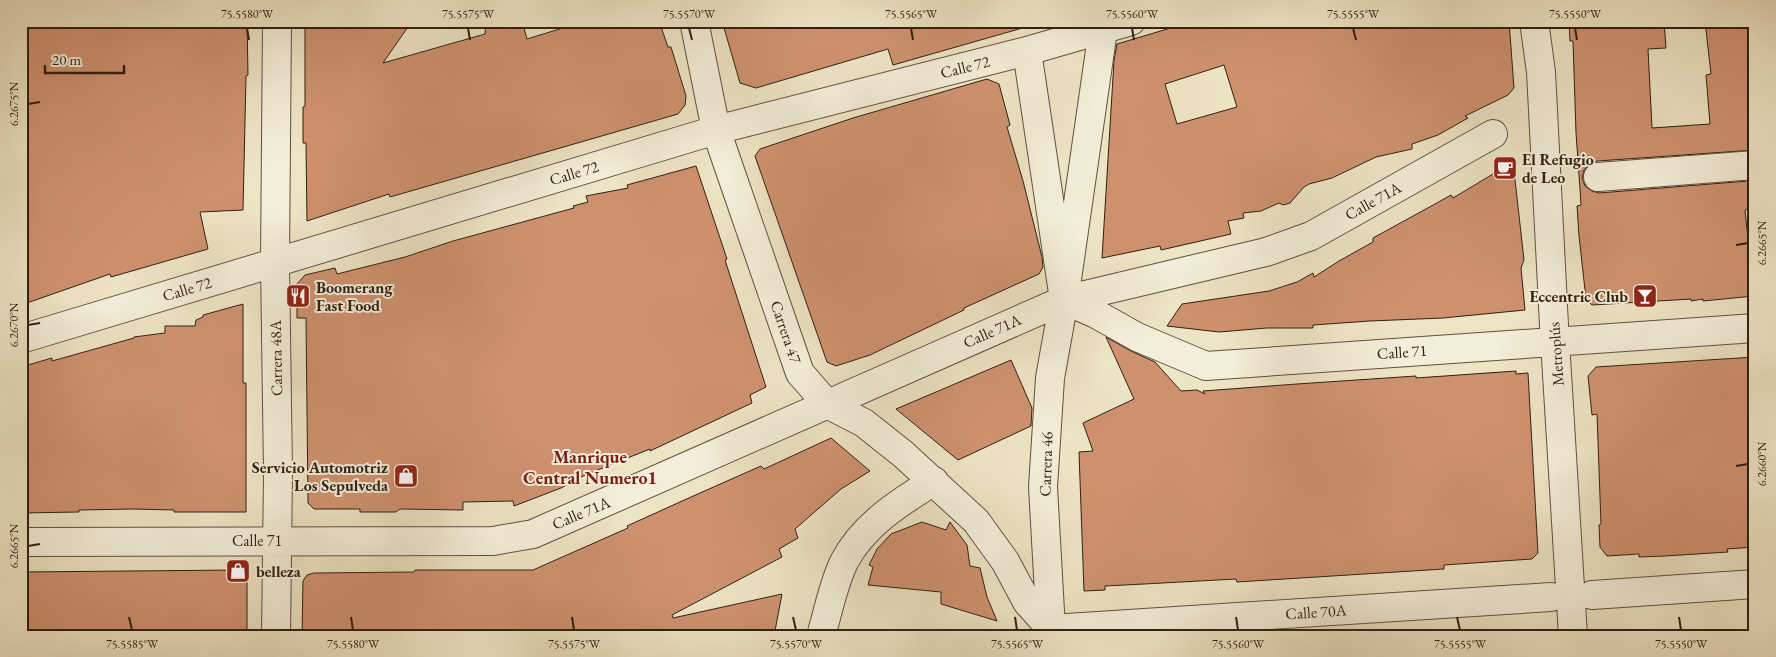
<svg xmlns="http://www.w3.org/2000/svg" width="1776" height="657" font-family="'EB Garamond',serif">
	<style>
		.building { fill: #ce9170; stroke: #301f10; fill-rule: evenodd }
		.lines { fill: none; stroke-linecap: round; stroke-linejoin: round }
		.minor-casing { stroke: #5f503d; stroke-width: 30 }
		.minor { stroke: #f3edd9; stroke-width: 28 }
		.ticks { fill: none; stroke: #301f10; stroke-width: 2 }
		.labels { text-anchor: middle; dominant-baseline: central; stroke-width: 4; stroke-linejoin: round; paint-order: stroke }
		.street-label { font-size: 16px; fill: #301f10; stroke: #f3edd9 }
		.poi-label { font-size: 16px; font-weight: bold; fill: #301f10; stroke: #f3edd9; text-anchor: start }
		.neighbourhood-label { font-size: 18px; font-weight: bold; fill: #7a1f14; stroke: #f3edd9 }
		.neatline { fill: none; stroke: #301f10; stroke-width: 2 }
		.ticks-label { font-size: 12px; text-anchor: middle; fill: #301f10 }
	</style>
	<rect width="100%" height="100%" fill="#ede4c4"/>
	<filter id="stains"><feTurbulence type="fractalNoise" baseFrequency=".004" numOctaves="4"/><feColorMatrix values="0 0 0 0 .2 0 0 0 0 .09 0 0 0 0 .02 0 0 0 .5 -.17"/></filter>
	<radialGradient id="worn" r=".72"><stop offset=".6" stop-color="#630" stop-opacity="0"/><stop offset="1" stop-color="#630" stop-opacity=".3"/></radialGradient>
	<path class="building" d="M21 21H247L248 75 246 76 243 210 200 212 208 249 111 277 110 274 21 305Z
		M305 21H412L383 63 485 34 486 21H522L527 39 566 27 564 21H659L668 47H671L686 96 685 105 678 114 390 197 389 194 307 221 306 143H303V107L305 106Z
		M722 21H1025L1026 27 893 65 888 49 756 88 740 83Z
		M1194 21H1509L1514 88 1508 95 1465 116 1468 118 1438 135 1412 144V149L1376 157 1332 178 1309 184 1304 187 1290 203 1283 205 1279 203 1261 211 1243 213 1244 218 1228 221 1231 234 1161 250 1160 246 1102 258 1114 61 1117 44ZM1224 65 1237 107 1177 124 1165 84Z
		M1569 21H1664L1666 48 1648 49 1652 128 1710 124 1706 75 1711 74 1705 21H1755V150L1597 161 1589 164 1584 170 1582 178 1585 186 1592 191 1599 193 1748 181 1750 209 1745 210 1754 296 1703 301V299L1691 301V299L1592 305 1586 299 1579 236 1577 206 1581 205 1580 189 1576 133 1573 41H1570Z
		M987 79 999 84 1010 125 1007 127 1023 181 1042 257 1043 267 1039 274 964 308V310L870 355 836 366 827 362 755 156 760 149 853 118Z
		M1513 162 1524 260 1521 268 1525 310 1443 318 1370 321 1313 325V328H1267L1219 332 1167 326 1182 304 1269 291 1297 282 1313 273 1314 277 1339 261 1373 242V238L1435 204 1451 195 1453 198Z
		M696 166 727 259 725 260 766 387 750 395 752 403 650 451V449L585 475 561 488 514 506 513 501 463 502V510L400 509 396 512H360V509H314L308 503 306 318H297V284L305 275 335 268 337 274 405 257 453 241 574 208 573 206 588 202 586 196 628 188 627 185Z
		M243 304V383H246V512H174V510L133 509 79 510V512L21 513V367L52 358V361L134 338V337L165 333V326H195L196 320 203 317V315Z
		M1106 337 1131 351 1155 362 1181 391 1197 390 1205 394 1203 391 1297 384 1416 376V378L1516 371V374L1528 373 1538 553 1532 559 1444 565V569L1237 582 1236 579 1144 584 1105 586V590L1084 591 1079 452 1093 451 1083 423 1134 399Z
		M1755 357V547L1727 549 1728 552 1665 556 1639 557V554L1607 556 1600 547 1599 525 1601 524 1597 414 1592 415 1588 376 1596 367Z
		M1011 360 1032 408 1031 426 958 460 896 409Z
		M831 438 870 471 841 489 795 529 798 538 779 549 782 557 672 615 673 618 782 594 774 636H302L303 581 307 575 314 573 414 572 415 570H533L628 528 627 526 691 497 761 466 764 469Z
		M922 522 946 530 950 522 967 545 970 566 980 568 987 597 997 621 941 604V592L868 585 873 567 869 565 877 549 891 534Z
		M238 570 247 579V636H21V572Z"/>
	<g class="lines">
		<defs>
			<path id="minor" d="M694 21 716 130 800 373 827 404 864 423 903 454 976 521 1005 561 1027 602 1051 629 1053 635
				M1101 21 1103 30 1064 300 1050 378 1043 487 1051 629 1551 597
				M1534 21 1541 72 1554 325 1573 636
				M1027 51 1064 300 1096 314 1137 337 1206 366 1755 328
				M1598 177 1755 165
				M21 339 716 130 1027 51 1131 21
				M21 542 493 541 533 534 1064 300 1266 252 1311 236 1493 134
				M1592 595 1755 584
				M276 636 278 473 275 263 277 21
				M821 636C828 612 833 585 844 562 863 525 900 502 934 481"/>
		</defs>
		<use href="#minor" class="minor-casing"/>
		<use href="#minor" class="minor"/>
	</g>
	<path class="ticks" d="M247 28 249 40M468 28 470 40M689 28 692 40M911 28 913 40M1132 28 1134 40M1353 28 1356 40M1575 28 1577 40M28 104 40 102M1736 245 1748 243M28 325 40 323M1736 466 1748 464M28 546 40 544M129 617 132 630M351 617 353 630M572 617 574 630M793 617 796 630M1015 617 1017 630M1236 617 1238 630M1457 617 1460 630M1679 617 1681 630"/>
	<defs>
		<symbol id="cafe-square" viewBox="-11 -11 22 22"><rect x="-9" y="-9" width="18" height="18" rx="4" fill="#8f2418" stroke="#f3edd9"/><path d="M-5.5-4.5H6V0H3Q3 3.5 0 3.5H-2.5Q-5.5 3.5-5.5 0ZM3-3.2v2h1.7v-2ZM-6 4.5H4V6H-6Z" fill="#fff"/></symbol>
		<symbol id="restaurant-square" viewBox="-11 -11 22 22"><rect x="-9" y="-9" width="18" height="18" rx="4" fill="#8f2418" stroke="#f3edd9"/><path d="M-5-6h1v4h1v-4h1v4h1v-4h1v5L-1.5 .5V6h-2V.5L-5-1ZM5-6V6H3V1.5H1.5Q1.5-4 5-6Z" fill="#fff"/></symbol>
		<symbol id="bar-square" viewBox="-11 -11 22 22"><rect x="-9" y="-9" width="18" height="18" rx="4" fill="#8f2418" stroke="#f3edd9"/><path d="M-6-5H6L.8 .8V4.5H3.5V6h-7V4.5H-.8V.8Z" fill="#fff"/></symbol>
		<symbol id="shop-square" viewBox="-11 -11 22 22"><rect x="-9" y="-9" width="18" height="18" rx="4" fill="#8f2418" stroke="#f3edd9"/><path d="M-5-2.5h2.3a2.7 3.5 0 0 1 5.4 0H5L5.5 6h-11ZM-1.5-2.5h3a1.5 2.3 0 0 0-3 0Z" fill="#fff"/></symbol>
	</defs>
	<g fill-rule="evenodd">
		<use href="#cafe-square" x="1491" y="154" width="28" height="28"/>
		<use href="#restaurant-square" x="284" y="282" width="28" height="28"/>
		<use href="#bar-square" x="1631" y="282" width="28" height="28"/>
		<use href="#shop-square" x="392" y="462" width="28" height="28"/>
		<use href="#shop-square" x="224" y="557" width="28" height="28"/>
	</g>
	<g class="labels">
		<g class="street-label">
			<text transform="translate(965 67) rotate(-14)">Calle 72</text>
			<text transform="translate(574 173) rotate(-17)">Calle 72</text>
			<text transform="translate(1373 201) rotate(-29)">Calle 71A</text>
			<text transform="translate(187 289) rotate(-17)">Calle 72</text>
			<text transform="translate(992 331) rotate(-24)">Calle 71A</text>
			<text transform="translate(786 332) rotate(71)">Carrera 47</text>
			<text transform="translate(1402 352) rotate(-4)">Calle 71</text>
			<text transform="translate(1556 354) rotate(-94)">Metroplús</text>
			<text transform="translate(276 358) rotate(-91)">Carrera 48A</text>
			<text transform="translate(1046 464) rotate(-88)">Carrera 46</text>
			<text transform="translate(581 513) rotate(-23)">Calle 71A</text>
			<text x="257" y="540">Calle 71</text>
			<text transform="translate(1316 612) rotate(-4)">Calle 70A</text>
		</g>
		<g class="poi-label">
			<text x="1522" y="159">El Refugio<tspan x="1522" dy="18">de Leo</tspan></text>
			<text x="316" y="287">Boomerang<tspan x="316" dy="18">Fast Food</tspan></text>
			<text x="1628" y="296" text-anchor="end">Eccentric Club</text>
			<text x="388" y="467" text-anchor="end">Servicio Automotriz<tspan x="388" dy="18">Los Sepulveda</tspan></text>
			<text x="256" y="571">belleza</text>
		</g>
		<g class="neighbourhood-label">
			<text x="590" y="456">Manrique<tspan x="590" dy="21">Central Numero1</tspan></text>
		</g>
	</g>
	<rect width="1776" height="657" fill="none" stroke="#ede4c4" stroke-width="55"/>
	<path d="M45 65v8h79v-8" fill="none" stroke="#301f10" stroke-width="2.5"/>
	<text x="52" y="65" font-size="15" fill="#301f10" stroke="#f3edd9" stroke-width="4" paint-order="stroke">20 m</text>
	<rect x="28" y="28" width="1720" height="602" class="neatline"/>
	<g class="ticks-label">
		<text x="247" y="18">75.5580°W</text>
		<text x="468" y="18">75.5575°W</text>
		<text x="689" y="18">75.5570°W</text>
		<text x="911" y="18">75.5565°W</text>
		<text x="1132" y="18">75.5560°W</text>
		<text x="1353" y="18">75.5555°W</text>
		<text x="1575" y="18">75.5550°W</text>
		<text transform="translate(14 104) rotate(-90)" y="4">6.2675°N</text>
		<text transform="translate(1762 243) rotate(-90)" y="4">6.2665°N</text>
		<text transform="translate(14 325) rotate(-90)" y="4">6.2670°N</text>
		<text transform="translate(1762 464) rotate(-90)" y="4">6.2660°N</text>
		<text transform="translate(14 546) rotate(-90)" y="4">6.2665°N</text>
		<text x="132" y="648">75.5585°W</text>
		<text x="353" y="648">75.5580°W</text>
		<text x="574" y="648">75.5575°W</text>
		<text x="796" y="648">75.5570°W</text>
		<text x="1017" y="648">75.5565°W</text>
		<text x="1238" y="648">75.5560°W</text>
		<text x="1460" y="648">75.5555°W</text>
		<text x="1681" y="648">75.5550°W</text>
	</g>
	<rect width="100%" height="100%" filter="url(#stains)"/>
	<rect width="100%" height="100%" fill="url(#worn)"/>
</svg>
